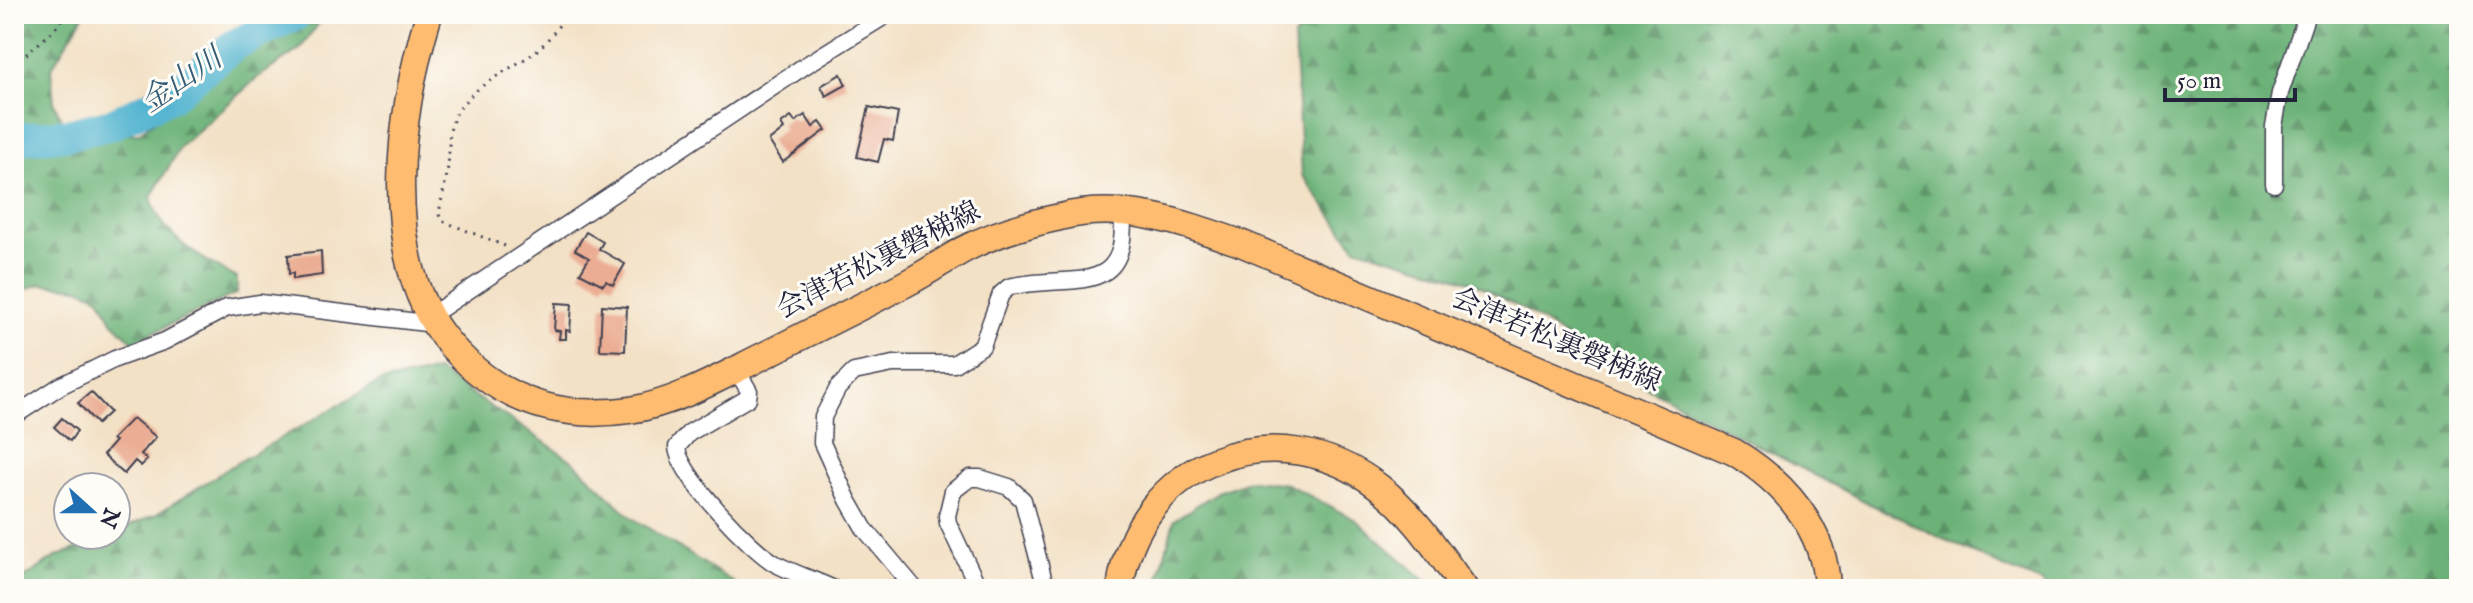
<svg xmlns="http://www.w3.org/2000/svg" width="2473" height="603" font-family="'IM FELL English','Noto Serif JP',serif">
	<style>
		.forest { fill: url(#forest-firs); stroke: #476a5a; stroke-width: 2 }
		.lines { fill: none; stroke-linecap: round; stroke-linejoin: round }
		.river { stroke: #50b2cf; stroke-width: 32 }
		.building { fill: #ebae94 }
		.street-casing { stroke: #413f50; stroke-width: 19 }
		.primary-casing { stroke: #413f50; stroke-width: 29 }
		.path { stroke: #413f50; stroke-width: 3; stroke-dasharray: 2 6; stroke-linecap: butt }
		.street { stroke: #fff; stroke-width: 16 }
		.primary { stroke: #febc70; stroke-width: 26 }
		.labels { text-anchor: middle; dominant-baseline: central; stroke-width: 6; stroke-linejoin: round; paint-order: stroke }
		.street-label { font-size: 28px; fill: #22223b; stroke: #fdfcf7 }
		.water-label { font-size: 30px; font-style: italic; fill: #345c76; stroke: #fdfcf7 }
	</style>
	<defs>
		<pattern id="forest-firs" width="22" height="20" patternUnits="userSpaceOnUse" patternTransform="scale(2)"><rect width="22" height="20" fill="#6cb278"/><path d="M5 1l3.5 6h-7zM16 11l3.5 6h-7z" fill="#589064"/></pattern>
	</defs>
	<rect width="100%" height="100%" fill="#fdfcf7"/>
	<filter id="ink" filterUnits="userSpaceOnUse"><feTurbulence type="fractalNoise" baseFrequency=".0125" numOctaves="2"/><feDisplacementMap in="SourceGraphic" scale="16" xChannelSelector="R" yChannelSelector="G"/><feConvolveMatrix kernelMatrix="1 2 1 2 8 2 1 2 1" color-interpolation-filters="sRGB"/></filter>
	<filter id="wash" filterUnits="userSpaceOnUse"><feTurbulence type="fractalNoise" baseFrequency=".006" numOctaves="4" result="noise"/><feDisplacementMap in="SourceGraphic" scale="32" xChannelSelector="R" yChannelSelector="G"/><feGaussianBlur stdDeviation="1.8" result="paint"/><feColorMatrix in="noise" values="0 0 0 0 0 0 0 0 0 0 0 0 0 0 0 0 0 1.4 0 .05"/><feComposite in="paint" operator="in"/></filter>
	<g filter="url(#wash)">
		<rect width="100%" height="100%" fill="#f3e1c6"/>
		<path class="forest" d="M14 14H84L51 69 54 103 61 119 85 137 139 133 239 55 322 19 300 49 257 78 181 146 151 197C160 237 204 260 237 278V293L133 342 112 321 100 297 79 288 40 284 14 294Z
			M1323 14H2459V589H2046L2043 583 2001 566 1870 504 1611 369 1528 312 1473 282 1355 247 1302 175 1294 37Z
			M437 371 573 461 631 517 733 582 738 589H14V585L54 558 108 535H116V532L155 515 235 464 380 382Z
			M1251 480 1287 484 1356 520 1435 589H1156L1174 520 1218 492Z"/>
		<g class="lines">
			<path class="river" d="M14 139 71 134 112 124 171 96 234 45 297 14"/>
		</g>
		<g id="blocks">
			<path class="building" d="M841 74 846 85 826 96 821 86Z
				M869 107 898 113 893 141 884 139 878 162 857 157Z
				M805 115 813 127 820 122 826 130 783 162 769 141 784 129 781 124 791 117 795 122Z
				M586 232 603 242 599 249 625 264 613 285 606 281 603 285 580 273 589 258 575 250Z
				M321 251 322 275 293 279V273L289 274 288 255Z
				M556 303 572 304 570 331 566 330V339H559L560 331 554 330Z
				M602 305 627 307 625 351 600 350Z
				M91 392 110 412 97 424 78 403Z
				M62 418 77 431 70 441 54 427Z
				M133 418 156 437 141 454 147 460 141 466 135 461 124 474 103 455 115 441 112 439Z"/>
		</g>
	</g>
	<g filter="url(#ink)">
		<use href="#blocks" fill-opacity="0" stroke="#413f50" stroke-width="2"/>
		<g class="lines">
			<defs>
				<path id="street" d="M2274 184V126L2280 93 2307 14
					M430 316 803 67 888 14
					M736 369 749 391 748 398 689 433 677 447C678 474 752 551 776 564 795 574 815 580 834 589
					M14 416 60 386 115 359 165 341 227 308 260 303 434 324
					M915 589 864 528 848 500 822 443 823 417 838 388 854 372 893 364H954L982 346 1001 294 1009 287C1067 272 1131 302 1122 212
					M979 589 948 523 947 516 953 491 970 478H980L1009 487 1023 500 1046 589"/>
				<path id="primary" d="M429 14C400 109 379 252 443 336 491 397 554 421 630 410 675 403 719 378 759 358 808 333 857 309 905 284 925 274 943 261 963 250 993 234 1027 224 1060 217 1124 201 1183 223 1243 244L1734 452C1783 481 1826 529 1827 589
					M1120 589C1136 460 1277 408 1379 487 1414 514 1439 553 1465 589"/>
			</defs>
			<use href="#street" class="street-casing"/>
			<use href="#primary" class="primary-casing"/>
			<path class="path" d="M14 65 53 31 66 14
				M505 246 445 222 439 215C441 198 446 183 448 166 450 149 447 134 454 118 468 87 509 71 535 52 547 42 558 28 566 14"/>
			<use href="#street" class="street"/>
			<use href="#primary" class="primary"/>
		</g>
	</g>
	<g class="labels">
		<g class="street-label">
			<text transform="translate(879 261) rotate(-27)">会津若松裏磐梯線</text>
			<text transform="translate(1556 341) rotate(23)">会津若松裏磐梯線</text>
		</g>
		<g class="water-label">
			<text transform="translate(182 81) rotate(-34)">金山川</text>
		</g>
	</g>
	<rect width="2473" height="603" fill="none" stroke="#fdfcf7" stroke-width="48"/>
	<g transform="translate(92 511) rotate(111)"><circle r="38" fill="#fdfcf7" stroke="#a5a5ac" stroke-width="2"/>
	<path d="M0-6L14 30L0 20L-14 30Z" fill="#1f6fb2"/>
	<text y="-12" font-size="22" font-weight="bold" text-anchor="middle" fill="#22223b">N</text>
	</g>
	<path d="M2165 88v12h130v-12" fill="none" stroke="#22223b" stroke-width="4"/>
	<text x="2177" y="88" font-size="24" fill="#22223b" stroke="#fdfcf7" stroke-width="6" paint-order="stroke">50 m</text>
</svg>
